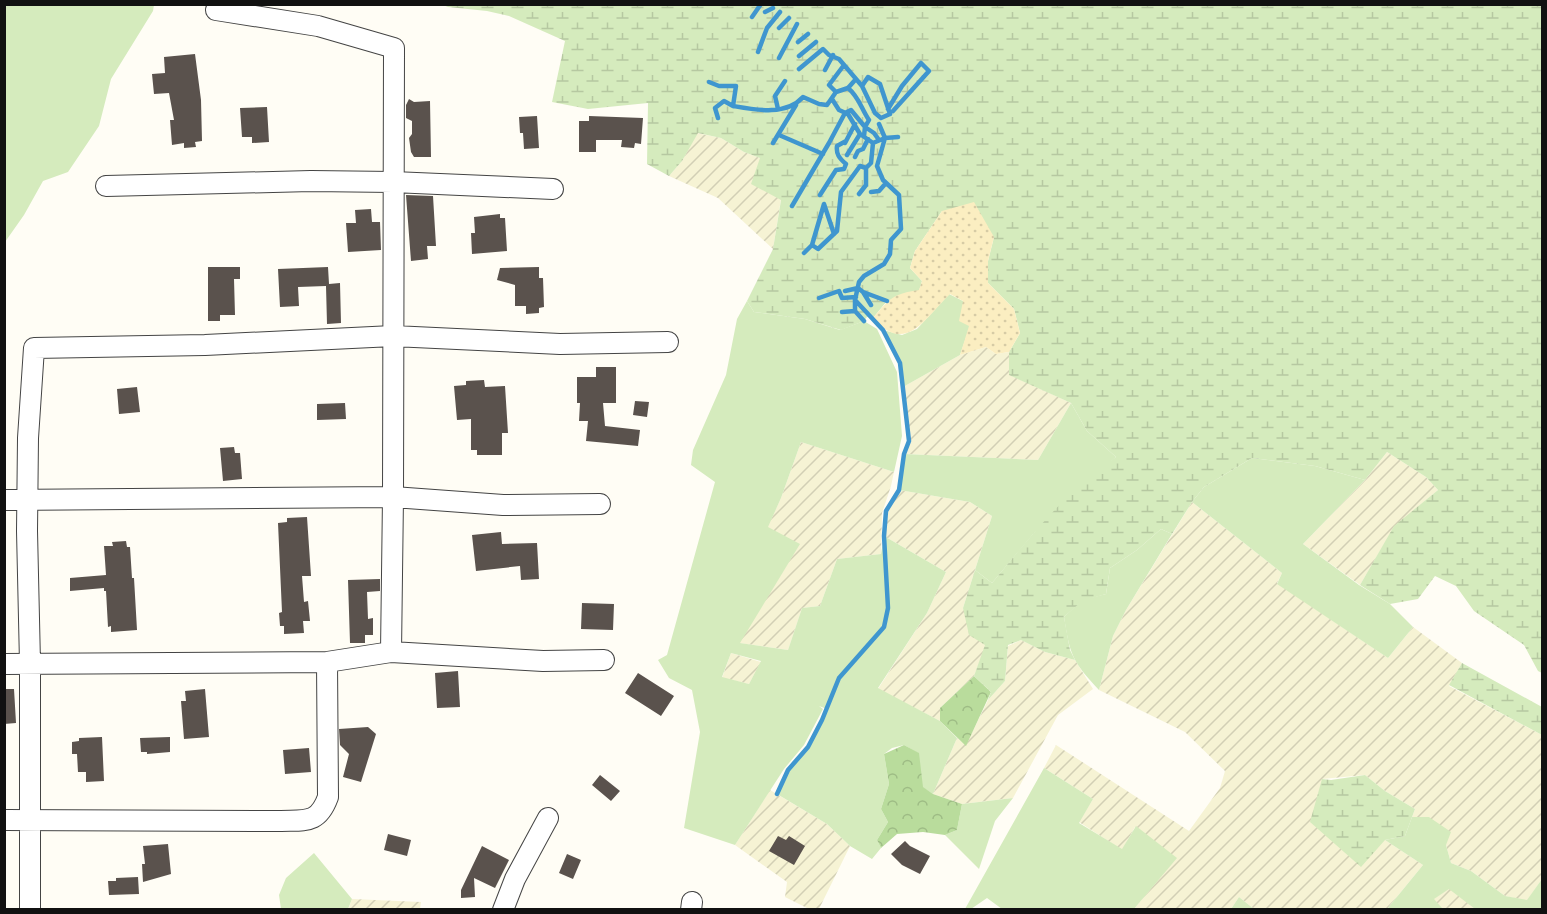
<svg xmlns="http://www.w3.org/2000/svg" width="1547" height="914" font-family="'IBM Plex Serif',serif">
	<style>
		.farmland { fill: url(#farmland-furrows) }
		.grass { fill: #d5ebbd; fill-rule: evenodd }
		.forest { fill: url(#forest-crowns) }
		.wetland { fill: url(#wetland-marsh) }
		.sand { fill: url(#sand-dots) }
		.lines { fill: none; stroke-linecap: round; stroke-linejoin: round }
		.stream { stroke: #3f96cf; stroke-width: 4.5 }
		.building { fill: #5a524d }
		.minor-casing { stroke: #444; stroke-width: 22 }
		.minor { stroke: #fff; stroke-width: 20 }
	</style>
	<defs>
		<pattern id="farmland-furrows" width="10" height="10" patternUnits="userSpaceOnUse" patternTransform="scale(1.5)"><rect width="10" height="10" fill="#f6f3d4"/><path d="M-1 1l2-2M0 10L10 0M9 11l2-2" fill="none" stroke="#d2cfb5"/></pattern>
		<pattern id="forest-crowns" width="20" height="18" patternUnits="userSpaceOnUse" patternTransform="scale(1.5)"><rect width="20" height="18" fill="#b9dc9c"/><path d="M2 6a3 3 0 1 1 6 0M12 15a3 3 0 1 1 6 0" fill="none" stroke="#9ebc85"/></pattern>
		<pattern id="wetland-marsh" width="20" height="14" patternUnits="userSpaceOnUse" patternTransform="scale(1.5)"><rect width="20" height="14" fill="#d5ebbd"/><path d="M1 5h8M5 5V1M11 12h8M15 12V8" fill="none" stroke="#b6c8a1"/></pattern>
		<pattern id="sand-dots" width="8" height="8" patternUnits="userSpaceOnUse" patternTransform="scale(1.5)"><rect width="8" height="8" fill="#fbeec1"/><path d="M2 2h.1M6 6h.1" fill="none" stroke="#d6cba5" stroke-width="1.8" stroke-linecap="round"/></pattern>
	</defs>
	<rect width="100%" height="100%" fill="#fffdf5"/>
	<path class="farmland" d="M697 133 721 138 744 152 760 158 781 199 773 249 718 198 669 176 682 161Z
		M986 347 996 354 1009 352 1010 375 1071 403 1038 460 904 454 909 441 903 387 960 355Z
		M801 442 894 472 891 486 882 513 881 554 837 559 820 606 802 608 788 650 739 643 799 545 767 528 781 498Z
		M1387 452 1426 477 1438 490 1394 527 1360 585 1303 544 1365 480Z
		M899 490 970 502 992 516 963 608 986 645 974 676 940 708V721L878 689 927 613 946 572 884 536 886 511Z
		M1192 502 1282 573 1277 583 1388 658 1413 627 1462 663 1449 686 1542 735V879L1527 901 1505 896 1471 871 1451 863 1446 845 1429 817H1412L1415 809 1385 791 1365 775 1322 779 1385 840 1423 865 1387 909H1254L1239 897 1231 909H1134L1176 858 1135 827 1122 850 1079 822 1093 799 1044 768 1056 745 1189 831 1220 788 1225 771 1185 732 1099 690 1113 636 1126 610Z
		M1021 640 1045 652 1075 660 1093 689 1058 715 1013 798 962 804 933 794 957 738 966 745 988 700 1005 681 1008 646Z
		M731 653 761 662 749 684 722 678Z
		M770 790 827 824 850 846 819 909 811 910 785 897 787 882 735 845Z
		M1450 888 1475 909H1443L1433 899Z
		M352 899 421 902 420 909 348 910Z"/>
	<path class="grass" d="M5 4 154 5 153 11 111 79 99 126 68 172 43 181 24 215 5 242Z
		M949 294 963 301 970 326 960 355 903 387 900 363 883 330 902 335 917 329Z
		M747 301 754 312 805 319 840 330 864 321 877 329 897 372 902 436 894 472 801 442 781 498 768 527 800 544 740 643 788 650 802 608 820 606 837 559 881 554 884 536 946 572 927 613 878 688 940 721 957 738 933 794 922 787 918 753 904 745 892 748 884 754 889 784 881 809 888 822 877 840 881 848 872 859 850 846 827 824 777 794 788 770 808 747 827 709 819 706 823 709 804 745 784 769 735 845 684 828 700 732 692 690 669 678 658 660 667 655 715 482 691 465 693 450 726 375 737 319ZM731 653 761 661 749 684 722 677Z
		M1071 403 1087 431 1116 457 1074 493 1034 533 992 583 975 570 992 516 970 502 899 490 904 454 1038 460Z
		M1252 458 1315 466 1365 480 1303 544 1359 585 1390 604 1413 627 1388 658 1277 584 1282 573 1192 502 1204 487Z
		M1161 529 1172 534 1126 610 1113 636 1099 690C1072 661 1070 655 1064 617L1082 600 1106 594 1110 568 1137 550Z
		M1044 768 1093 799 1079 823 1122 849 1136 826 1177 858 1134 909H1002L987 898 971 909H965Z
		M1013 798 995 821 979 869 945 835 957 830 962 804Z
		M1412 817H1429L1451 832 1446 845 1451 863 1471 871 1505 896 1527 900 1542 879V909H1475L1449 889 1434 899 1443 909H1387L1423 865 1385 840 1405 836Z
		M314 853 352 899 348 909H281L279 895 286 878Z
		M1239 897 1254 909H1231Z"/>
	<path class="forest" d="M974 676 991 692 966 746 940 721V708Z
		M904 745 919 753 923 787 933 794 962 804 957 830 945 835 923 832 897 834 881 848 877 840 888 822 881 809 889 784 884 754Z"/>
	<path class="wetland" d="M443 5H1542V673L1538 671 1524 645 1474 611 1456 586 1435 576 1418 599 1390 604 1360 585 1394 526 1438 490 1426 477 1387 452 1365 480 1315 466 1252 458 1204 487 1192 502 1172 534 1161 529 1137 550 1110 568 1106 594 1082 601 1064 617 1070 650 1075 660 1045 652 1021 640 1008 645 1005 681 988 700 991 692 974 676 985 645 969 635 963 608 975 570 992 583C1028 539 1068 489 1116 457L1087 431 1071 403 1009 375V352L1020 333 1014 309 988 283V261L994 237 942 211 915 251 910 268 922 281 919 291 887 301 873 318 867 317 864 321 841 330 805 319 754 312 747 301 773 249 781 200 751 184 760 158 744 152 721 138 698 133 682 161 669 176 647 164 648 103 588 109 552 102 565 41 509 16 487 11 448 7Z
		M1462 663 1542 707V735L1449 685Z
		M1365 775 1385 791 1415 809 1405 836 1385 840 1361 867 1310 822 1322 779 1331 780Z"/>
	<path class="sand" d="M974 202 994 237 988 261V283L1014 309 1020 333 1009 352 996 354 986 347 960 355 969 326 959 321 963 301 950 294C925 318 906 356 873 318 890 298 893 294 919 290L922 281 910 268 915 251 942 211Z"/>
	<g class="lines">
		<path class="stream" d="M765 12 773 8
			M752 17 761 4
			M779 28 789 18
			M798 42 808 34
			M758 52 767 28 780 12
			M799 56 816 42
			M779 58 797 24
			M799 69 823 49 829 55 839 59 862 86 868 77 880 84 890 114
			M825 70 833 55
			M709 82 719 86H736L733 106C756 110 786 116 803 97L819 104 827 105 836 92 848 88 856 79
			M862 86 875 113 881 118 890 114
			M848 88C859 97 861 108 869 120L865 127 874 133 879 140
			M836 92 829 85 844 65
			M832 99 839 110 848 114 860 134 873 143 885 138 898 137
			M778 109 775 96 785 81
			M888 109 902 86 921 63 929 71 893 111
			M718 118 715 108 724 101 733 106
			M779 135 823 154
			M773 143 796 105
			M845 143 855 124
			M847 155 860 134
			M855 157 858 151 863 149 868 139
			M871 192 879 191 886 183
			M859 194 866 185V168
			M820 195 836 170 844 169 846 164C839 158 836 154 837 146L846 141
			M792 206 829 143 845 113 851 110 865 127 864 136
			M812 245 824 204 834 234
			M804 253 812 245 818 249 837 231 841 192 860 166 866 168 871 163 873 143
			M845 291 858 288 863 292 887 301
			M863 292 871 305
			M819 298 839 291 842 298 856 297
			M842 312 855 311
			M864 321 855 311V300L859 282 864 276 884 264 890 254 891 240 901 229 899 195 883 180 877 166 885 138 879 124
			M777 794 788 770 808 747 822 720 839 678 884 627 888 608 884 536 886 511 899 490 904 454 909 441 900 363 883 330 855 300"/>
	</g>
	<path class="building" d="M195 54 201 100 202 141 195 142 196 147 184 148V143L172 145 170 120H174L169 93 154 94 152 74 165 73 164 57Z
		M409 99 414 102 430 101 431 157H414L411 152 409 138 412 134V121L406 118V105Z
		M267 107 269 142 252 143V137H242L240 108Z
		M537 116 539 148 524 149 523 133H520L519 117Z
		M589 116 643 118 641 144 635 143 634 148 621 147 622 140H596V152H579V121H589Z
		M406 195 433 196 436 246H427L428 259 411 261Z
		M371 209 372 222H380L381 250 348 252 346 223H356L355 210Z
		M500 214V218H505L507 251 472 254 471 233H475L474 217Z
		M208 267H240V279H234L235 315H220V321H208Z
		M328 267 329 284 340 283 341 323 327 324 326 286 298 287 299 306 280 307 278 269Z
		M539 267V278H543L544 307 539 308V313L526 314V306H515V285L497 280 500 268Z
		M596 367H616V403H603L605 426 640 430 638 446 586 441 588 421H579L580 403H577V377H596Z
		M484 380 485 387 505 386 508 433H502V455H477V450H471V419L457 420 454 386 466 385V381Z
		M137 387 140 412 119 414 117 389Z
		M635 401 649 402 647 417 633 415Z
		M345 403 346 419 317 420V404Z
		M234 447 235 453H240L242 479 223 481 220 448Z
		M307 517 311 576H302L304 602 308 601 310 621H303L304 633 284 634V626H280L279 613 282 612 278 523 287 522V518Z
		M501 532 502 544 537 543 539 579 521 580 520 566 476 571 472 535Z
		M126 541 127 547H130L132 578H134L137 630 111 632V626L108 627 106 591H104V588L70 591V578L106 575 104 546H113L112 542Z
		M380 579V591L367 592 368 619 373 618V635H365V643H350L348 580Z
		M582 603 614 604 613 630 581 629Z
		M458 671 460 707 437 708 435 673Z
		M638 673 674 696 661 716 625 693Z
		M4 689H14L16 723 4 724Z
		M205 689 209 737 184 739 181 701H186L185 691Z
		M368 727 376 734 361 782 343 777 349 754 340 745 339 729Z
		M102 737 104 781 86 782V772H78L77 754H72V742L79 741V738Z
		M170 737V752L147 754V752H141L140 738Z
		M309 748 311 772 285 774 283 750Z
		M600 775 620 791 611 801 592 785Z
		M388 834 411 840 407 856 384 850Z
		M778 836 786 840 789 836 805 846 794 865 769 851Z
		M905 841 910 846 930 856 920 874 902 865 891 854Z
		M168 844 171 874 143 882 142 864H145L143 846Z
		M482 846 509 860 495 888 474 878 475 897 461 898V890Z
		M567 854 581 860 573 879 559 873Z
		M138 877 139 894 109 895 108 881H116V878Z"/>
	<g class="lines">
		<defs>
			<path id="minor" d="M216 10 318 26 394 48 393 497 391 652
				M106 186 311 181 393 182 553 189
				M4 500 393 497 503 505 600 504
				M4 664 327 662 391 652 543 661 604 660
				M4 820 281 821C306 820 318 824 328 797L327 662
				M30 910V663L27 531 28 438 34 348 205 345 393 336 560 344 668 342
				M503 910 515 879 548 818
				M691 910 692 902"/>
		</defs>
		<use href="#minor" class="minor-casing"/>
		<use href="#minor" class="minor"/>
	</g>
	<rect width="1547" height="914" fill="none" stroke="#111111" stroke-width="12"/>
</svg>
